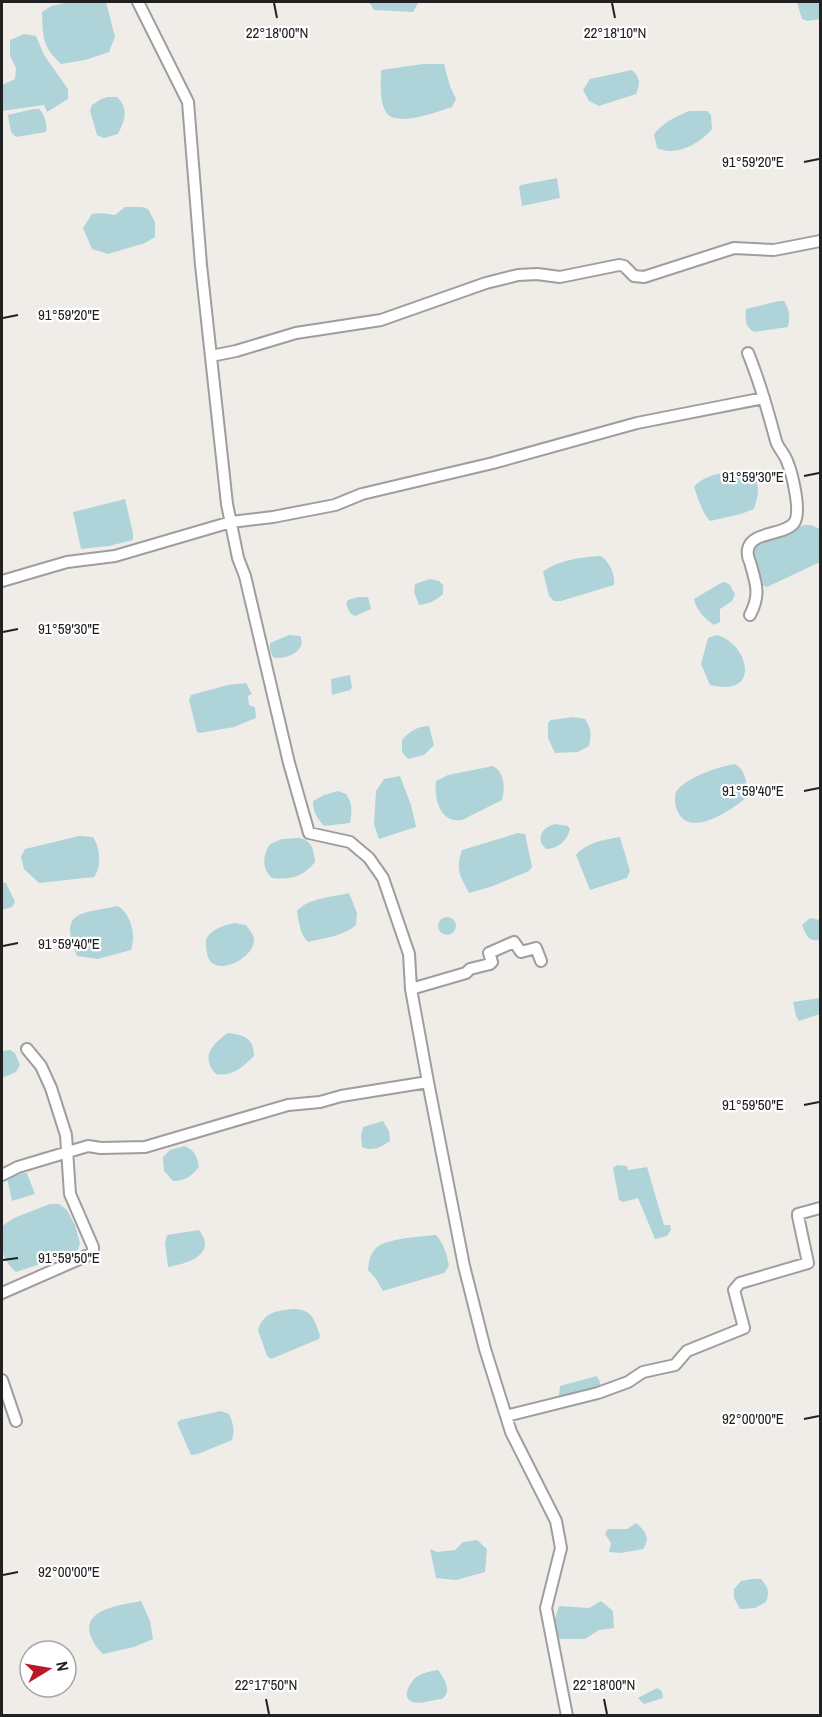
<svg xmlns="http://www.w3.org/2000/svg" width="822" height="1717" font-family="'Archivo Narrow',sans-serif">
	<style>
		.water { fill: #aed4d9 }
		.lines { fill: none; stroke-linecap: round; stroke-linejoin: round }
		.minor-casing { stroke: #9e9e9e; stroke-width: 14 }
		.minor { stroke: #fff; stroke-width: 10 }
		.ticks { fill: none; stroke: #212121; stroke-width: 2 }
		.ticks-label { font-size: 15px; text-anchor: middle; fill: #212121; stroke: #fff; stroke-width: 4.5; stroke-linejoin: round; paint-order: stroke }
	</style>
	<rect width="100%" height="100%" fill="#f0ede9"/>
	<path class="water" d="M70 2H106L115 37 109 52 85 60 61 64C42 46 43 38 42 12L51 6Z
		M369 2H419L413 12 374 10Z
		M797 2H820V19L808 21 802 19Z
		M24 34 36 36 44 55 68 89V99L47 112 44 105 2 111V85L15 79 16 68 10 56V40Z
		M423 64H444L450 86 456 99 452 107C437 112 395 128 386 112 379 101 381 82 381 70Z
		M632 70C641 78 640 84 636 94L599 106 589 101 583 90 590 79Z
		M108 97H117C129 109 125 120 118 134L104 138 97 135 90 111 92 105 101 99Z
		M33 109H39C44 113 48 125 46 132L16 137 11 132 8 115Z
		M689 111H707L711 115 712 129C700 144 675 157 657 148L654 134C664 122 675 117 689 111Z
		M557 178 560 198 522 206 519 187 521 185Z
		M125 207H142L148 209 155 222V237L145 243 108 254 92 249 83 228 92 214 101 213 115 215Z
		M779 301H784C790 310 790 317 788 327L754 332C745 327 745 318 746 309Z
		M749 470C761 481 759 494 754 509L741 514 710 521C702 513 698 498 694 487 705 473 732 471 749 470Z
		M125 499 133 533V540L109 546 81 549 73 512Z
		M804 525H811L820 529V562L767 587 759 584 753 550 756 544Z
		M601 556C610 563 615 573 614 585L561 601H554L549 596 543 572C557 560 583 557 601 556Z
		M430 579 439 581 443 585V594C436 601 428 604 419 605L414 592 415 584Z
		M725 582 730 585 735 594 732 601 720 609V622L714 625C705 619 696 610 694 599L719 584Z
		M358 597H368L371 609 355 616 350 613 346 604 348 600Z
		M289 635 300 636C308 651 285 661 273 657L270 650V643Z
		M716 635C747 641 764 698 710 685L701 664 708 638Z
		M350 675 352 688 350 690 332 695 331 679Z
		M246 683 252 694 248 696 249 705 255 707 256 718 234 727 200 733 197 732 189 700 191 695 228 685Z
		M573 717 585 719C592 729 591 735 589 746L578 752 555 753 548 738V723L551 720Z
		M429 726 434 745 424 755 408 759 402 752V740C410 731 416 727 429 726Z
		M735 764C746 770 747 785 748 796 732 810 689 840 677 810 675 804 674 797 676 792 684 778 720 766 735 764Z
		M493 766C505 773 505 788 502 800L462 820C440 824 434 799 436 781L448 775Z
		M400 776 411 805 416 827 379 839 374 824 376 791 384 779Z
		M338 791 346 794C353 804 352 811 350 823L324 826C317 818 313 812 313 801L324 795Z
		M555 824 568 826 570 829C567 841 558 849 546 849L541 843C539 832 545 827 555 824Z
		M518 833 525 834 532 867 529 871 493 886 469 893C460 875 455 871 462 850Z
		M79 836 93 837C100 847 102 867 94 877L39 883 24 869 21 857 25 849Z
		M620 837 630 871 627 878 590 890 576 855C587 842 604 840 620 837Z
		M299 838C312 840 314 850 315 862 303 877 291 880 272 878 262 869 262 856 270 844L282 839Z
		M2 882 6 883 15 902 12 907 2 910Z
		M349 893 357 913 356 925C344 936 324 938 308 942 300 935 299 922 297 911 308 898 333 897 349 893Z
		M118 906C132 915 136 936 131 950L98 959 77 956C58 910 80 914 118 906Z
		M438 926a9 9 0 1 1 18 0a9 9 0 1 1-18 0Z
		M810 918 820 920V940C808 942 806 935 802 925Z
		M235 923 246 925C249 930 255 935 254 942 252 957 223 974 211 962 206 957 206 946 206 939 212 929 224 925 235 923Z
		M820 998V1014L799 1021 796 1016 793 1002Z
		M228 1033C244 1035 254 1038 254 1056 243 1067 232 1077 216 1074 200 1057 212 1044 228 1033Z
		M10 1050 15 1053 20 1065 16 1072 2 1078V1051Z
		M383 1121 389 1131 390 1141C381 1147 373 1152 362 1147L361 1136 363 1127Z
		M184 1146C195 1150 197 1156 199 1167 191 1176 186 1181 173 1181L164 1171 163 1157 170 1150Z
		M617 1165 627 1166 628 1170 647 1167 664 1225H670L671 1230 667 1236 655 1239 638 1198 623 1202 619 1200 613 1168Z
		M25 1173H27L35 1194 12 1201 7 1178Z
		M50 1204H59L67 1210 75 1225 80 1243 77 1252 16 1272C0 1258 1 1247 2 1226L14 1218Z
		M199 1230C218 1254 188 1264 168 1267L165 1243 167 1235Z
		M436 1235C444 1244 447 1254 449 1266L444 1273 383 1291 376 1279 368 1270C369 1262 369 1255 376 1248 384 1239 422 1236 436 1235Z
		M293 1309C312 1309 314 1319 320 1335L319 1339 271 1359 267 1356 258 1330C264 1312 276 1311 293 1309Z
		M597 1376 600 1382V1391L563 1400 559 1396 560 1386Z
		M221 1411 229 1414C233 1422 235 1431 232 1440L198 1454 191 1455 177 1423 180 1420Z
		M636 1523C645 1530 651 1538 643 1549L621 1553 609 1552 611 1543 605 1534 608 1529H627Z
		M477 1540 487 1549 485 1572 456 1580 436 1578 430 1549 437 1552 455 1550 463 1542Z
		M752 1579H761C768 1587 770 1591 766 1602L755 1608 740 1609 734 1598V1589L741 1581Z
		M141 1601 150 1621 153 1639 134 1647 103 1654C96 1647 93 1643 90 1634 83 1608 123 1605 141 1601Z
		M601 1601 613 1611 614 1628 599 1630 585 1639H558L554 1622 559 1606 589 1608Z
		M438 1670C444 1678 453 1691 442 1699 434 1699 421 1705 413 1702 401 1699 409 1684 415 1678 422 1673 430 1671 438 1670Z
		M657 1688 662 1691 663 1698 644 1704 638 1698Z"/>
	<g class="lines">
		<defs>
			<path id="minor" d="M138 2 188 102 201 265 227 504 238 558 245 576 289 763 309 833 350 842 369 858 383 878 409 954 411 989 428 1082 464 1266 485 1349 511 1432 556 1521 561 1548 546 1608 567 1716
				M748 353C760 382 768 411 776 441 778 448 784 453 787 461 792 473 802 512 794 523 783 536 752 531 748 549 747 554 748 558 750 562 756 584 761 594 750 615
				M211 356 236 351 296 333 381 320 486 283 518 275 537 274 560 277 619 265 624 266 634 276 644 277 734 248 774 250 820 241
				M2 581 67 562 115 556 231 522 273 517 335 505 362 494 493 463 637 423 764 398
				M411 989 466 973 470 969 490 964 492 962 489 953 514 942 521 952 536 948 541 961
				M2 1175 18 1167 88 1146 101 1148 145 1147 288 1105 320 1102 341 1096 428 1082
				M2 1293 93 1253V1247L70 1194 66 1135 51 1088 41 1066 27 1049
				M2 1380 16 1421
				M506 1416 598 1393 628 1382 643 1372 675 1365 687 1351 744 1328 734 1290 740 1283 808 1263 798 1216V1214L820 1208"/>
		</defs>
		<use href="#minor" class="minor-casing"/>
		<use href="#minor" class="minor"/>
	</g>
	<path class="ticks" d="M274 3 277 18M612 3 615 18M804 162 819 159M3 318 18 315M804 476 819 473M3 632 18 629M804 791 819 788M3 946 18 943M804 1105 819 1102M3 1260 18 1258M804 1419 819 1416M3 1575 18 1572M266 1699 269 1714M604 1699 607 1714"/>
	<g class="ticks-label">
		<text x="277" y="38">22°18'00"N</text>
		<text x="615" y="38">22°18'10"N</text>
		<text x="753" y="167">91°59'20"E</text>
		<text x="69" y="320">91°59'20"E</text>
		<text x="753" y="482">91°59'30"E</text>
		<text x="69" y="634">91°59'30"E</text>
		<text x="753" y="796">91°59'40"E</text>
		<text x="69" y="949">91°59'40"E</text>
		<text x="753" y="1110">91°59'50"E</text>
		<text x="69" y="1263">91°59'50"E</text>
		<text x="753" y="1424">92°00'00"E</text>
		<text x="69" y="1577">92°00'00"E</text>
		<text x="266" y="1690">22°17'50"N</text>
		<text x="604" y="1690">22°18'00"N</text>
	</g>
	<rect width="822" height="1717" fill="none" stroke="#212121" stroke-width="6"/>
	<g transform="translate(48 1669) rotate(79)"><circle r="28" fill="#ffffff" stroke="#a6a6a6" stroke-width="1.5"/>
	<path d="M0-4.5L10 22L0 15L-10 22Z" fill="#bc1629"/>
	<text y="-9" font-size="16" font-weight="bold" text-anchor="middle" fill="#212121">N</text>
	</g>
</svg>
